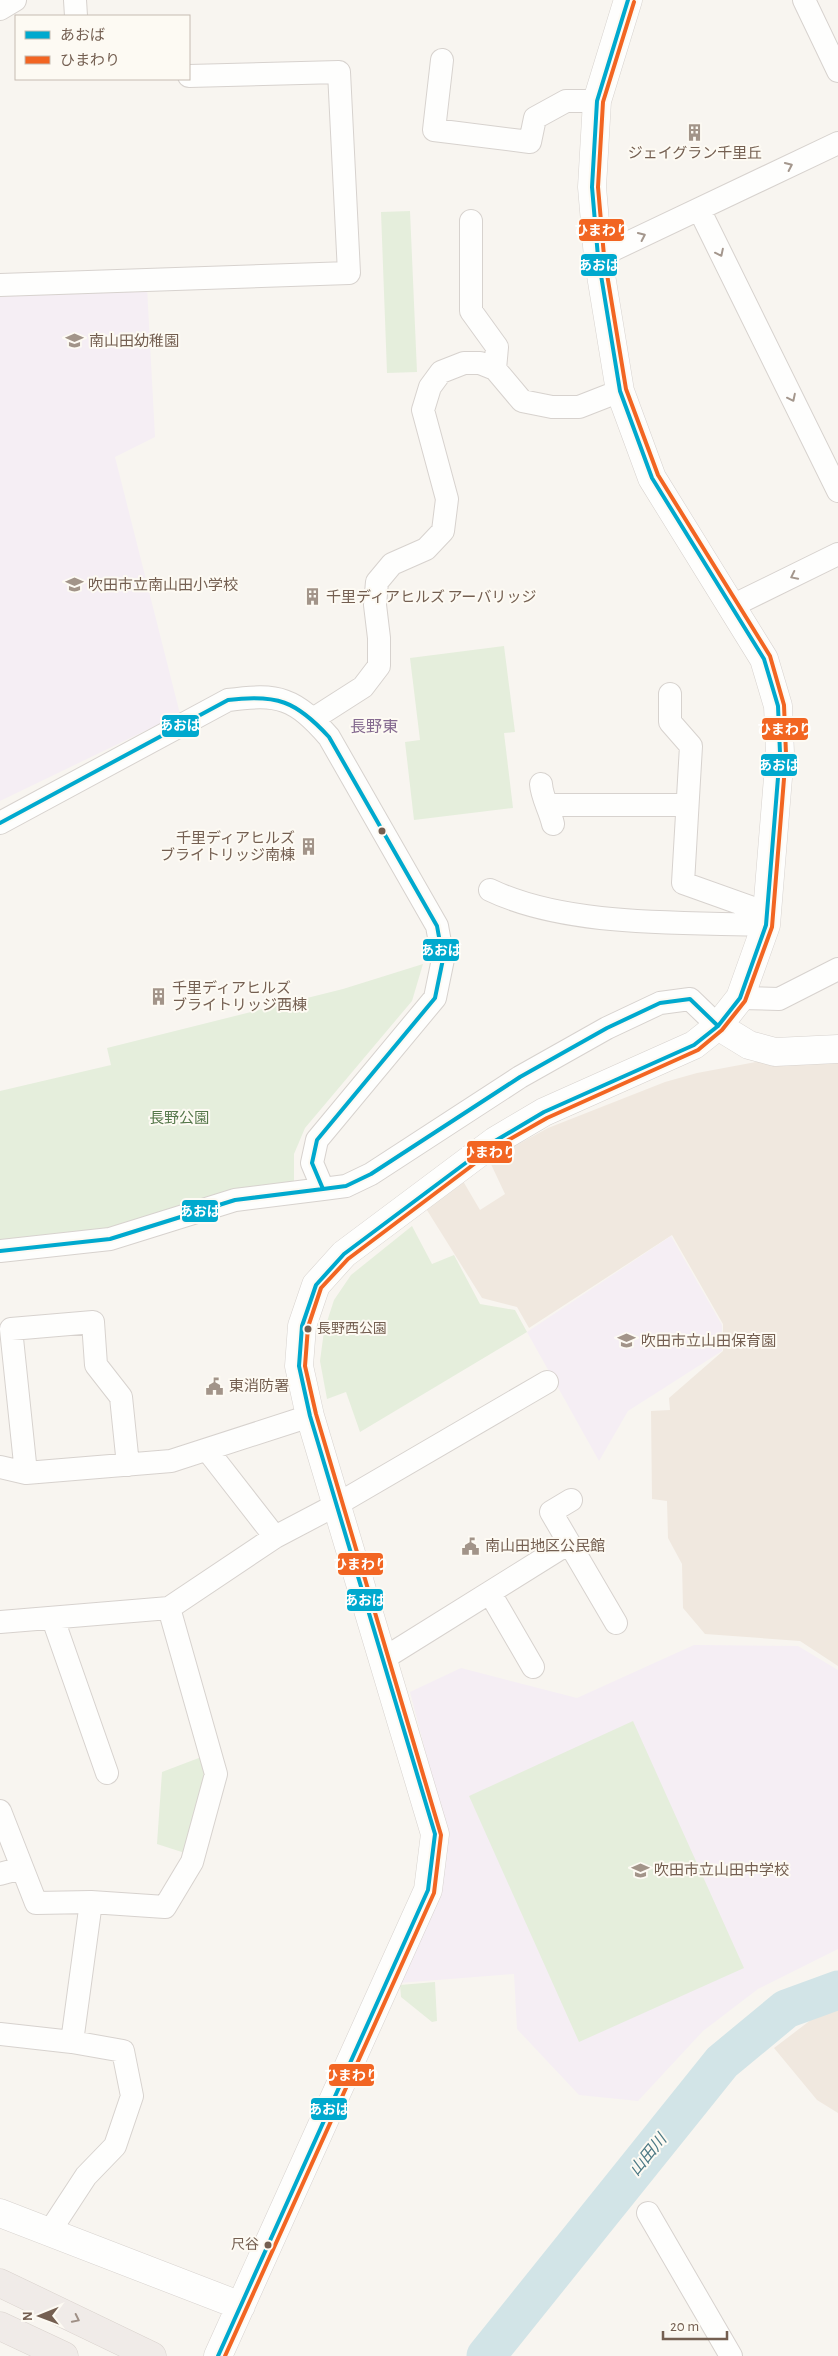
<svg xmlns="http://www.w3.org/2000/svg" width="838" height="2356" font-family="'Alegreya Sans','Noto Sans JP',sans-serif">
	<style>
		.residential { fill: #f0e8df }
		.education { fill: #f5eef4 }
		.green { fill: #e5eedc }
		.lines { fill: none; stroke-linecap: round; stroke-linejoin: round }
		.river { stroke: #d2e4e7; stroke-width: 39 }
		.minor-casing { stroke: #d7d2ce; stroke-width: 24 }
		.tertiary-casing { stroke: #d7d2ce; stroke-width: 29 }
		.motorway-casing { stroke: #d9d2cd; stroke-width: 29 }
		.minor { stroke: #fefefd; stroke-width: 22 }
		.tertiary { stroke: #fefefd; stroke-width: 28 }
		.motorway { stroke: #f0ebe8; stroke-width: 28 }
		.bus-1-casing { stroke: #fdfaf3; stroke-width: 8 }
		.bus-2-casing { stroke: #fdfaf3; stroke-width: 8 }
		.bus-1 { stroke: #00a9ce; stroke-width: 4 }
		.bus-2 { stroke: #f26522; stroke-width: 4 }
		.oneway { stroke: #a4978d }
		.oneway2 { stroke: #9f9086 }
		.bus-dot { fill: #745f51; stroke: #fdfaf3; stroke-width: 2 }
		.labels { text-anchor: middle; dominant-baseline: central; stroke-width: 4; stroke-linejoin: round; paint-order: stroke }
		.bus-label { font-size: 14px; fill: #745f51; stroke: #fdfaf3; text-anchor: start }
		.poi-label { font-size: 15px; fill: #745f51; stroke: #fdfaf3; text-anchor: start }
		.park-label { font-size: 15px; fill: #56784b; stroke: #fdfaf3 }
		.neighbourhood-label { font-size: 16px; fill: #84698f; stroke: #fdfaf3 }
		.water-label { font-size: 16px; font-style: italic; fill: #4d7a85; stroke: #fdfaf3 }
		.line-badge { stroke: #fdfaf3; stroke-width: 2 }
		.badge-label { font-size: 14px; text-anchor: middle; font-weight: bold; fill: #fff }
	</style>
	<rect width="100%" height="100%" fill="#f8f5f0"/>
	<path class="residential" d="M838 1056V1666L800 1641 705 1634 683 1608 682 1564 668 1538 667 1501 652 1499 651 1411 670 1410 669 1398 723 1351V1324L672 1235 529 1328 517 1307 482 1298 425 1207 463 1181 480 1210 505 1194 489 1160 548 1128 665 1082 697 1073 772 1059Z
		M838 2007V2113L817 2100 774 2048 820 2013Z"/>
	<path class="education" d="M147 287 155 437 115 457 180 714 0 801V293Z
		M671 1236 722 1325V1351L628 1411 599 1461 527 1332Z
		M694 1645 798 1646 838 1670V1949L758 1989 703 2031 638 2101 579 2095 517 2029 514 1974 399 1983 437 1901 448 1839 410 1692 461 1668 577 1698Z"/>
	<path class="green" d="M410 211 417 372 387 373 381 212Z
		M504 646 515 732 504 733 513 808 414 820 405 742 420 740 410 658Z
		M423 964 412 1001 305 1128 294 1154V1183L110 1228 0 1240V1091L111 1065 107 1048 343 989Z
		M412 1226 432 1264 454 1255 480 1304 515 1310 527 1332 360 1432 346 1392 327 1399 320 1361 324 1331 334 1300 351 1275Z
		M633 1721 744 1968 579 2042 469 1796Z
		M204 1756 210 1767 188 1854 157 1844 162 1772Z
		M435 1982 437 2021 432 2022 401 1997 400 1985Z"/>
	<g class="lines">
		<path class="river" d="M486 2356 722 2062 786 2009 838 1990"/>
		<defs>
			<path id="minor" d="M75 0 76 16
				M804 0 838 71
				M0 9 15 0
				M442 60 434 130 530 142 535 118 566 101H597
				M699 209 838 491
				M471 221V311L497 347 495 369
				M598 257 838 143
				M0 285 349 273 339 72 189 76
				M732 606 838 554
				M670 694V722L691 746 683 883 767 913
				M313 719 363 687 379 666V638L375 605 377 582 392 564 426 549 443 531 447 499 423 410 430 387 441 372 464 363H480L495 369 522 401 552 407H579L620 391
				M541 784C542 798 550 810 553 824
				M548 805H687
				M0 823 228 700C279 693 295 698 329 737L437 926 443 959 435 998 317 1140 312 1163 323 1189 235 1200 110 1239 0 1251
				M490 890C567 927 681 922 766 925
				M740 998 779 999 838 969
				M323 1189 346 1186 371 1174 520 1077 607 1028 660 1003 690 999 718 1026
				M0 1467 26 1473 171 1461 310 1416
				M26 1473 11 1329 93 1322 96 1365 121 1397 128 1465
				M571 1500 551 1512 616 1623
				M275 1537 336 1505 547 1382
				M490 1593 533 1667
				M53 1619 107 1773
				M0 1622 169 1608 275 1537 208 1451
				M383 1659 569 1543
				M0 1811 36 1903 91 1902
				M0 1874 22 1868
				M0 2034 72 2042
				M648 2213 731 2356
				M50 2231 86 2176 115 2146 132 2096 123 2051 72 2042 91 1902 165 1907 192 1862 216 1774 169 1608"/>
			<path id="tertiary" d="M718 1026 749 1045 775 1052 838 1049
				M0 2213 241 2306
				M218 2356 428 1890 435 1834 310 1416 299 1366 302 1326 316 1285 344 1254 495 1141 544 1112 694 1045 718 1026 740 998 766 925 780 753 778 706 764 659 652 478 620 391 598 257 592 187 597 101 628 0"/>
			<path id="motorway" d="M0 2283 152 2356
				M0 2326 64 2356"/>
		</defs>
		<use href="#minor" class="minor-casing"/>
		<use href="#tertiary" class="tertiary-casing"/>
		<use href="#motorway" class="motorway-casing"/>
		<use href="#minor" class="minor"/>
		<use href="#tertiary" class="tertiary"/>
		<use href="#motorway" class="motorway"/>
		<defs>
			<path id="bus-1" d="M0 823 228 700C277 694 296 701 329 737L437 926 443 959 435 998 317 1140 312 1163 323 1189 235 1200 110 1239 0 1251
				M323 1189 346 1186 371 1174 520 1077 607 1028 660 1003 690 999 718 1026
				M218 2356 428 1890 435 1834 310 1416 299 1366 302 1326 316 1285 344 1254 495 1141 544 1112 694 1045 718 1026 740 998 766 925 780 753 778 706 764 659 652 478 620 391 598 257 592 187 597 101 628 0"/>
			<path id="bus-2" d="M225 2356 434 1893 441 1835 316 1414 305 1366 308 1327 321 1288 348 1259 498 1146 547 1118 698 1050 722 1030 745 1001 772 927 786 754 784 705 770 656 658 475 626 389 604 256 598 187 603 102 634 2"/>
		</defs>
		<use href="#bus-1" class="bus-1-casing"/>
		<use href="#bus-2" class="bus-2-casing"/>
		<use href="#bus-1" class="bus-1"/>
		<use href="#bus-2" class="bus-2"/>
	</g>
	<defs><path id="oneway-chevron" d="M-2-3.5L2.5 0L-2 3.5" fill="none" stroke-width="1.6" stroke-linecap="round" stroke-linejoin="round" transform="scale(1.25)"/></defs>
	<g class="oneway">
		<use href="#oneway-chevron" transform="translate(789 166) rotate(-25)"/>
		<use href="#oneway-chevron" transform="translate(642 236) rotate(-25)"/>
		<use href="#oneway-chevron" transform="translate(720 253) rotate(64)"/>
		<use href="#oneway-chevron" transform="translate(792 398) rotate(64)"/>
		<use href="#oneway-chevron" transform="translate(794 576) rotate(154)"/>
	</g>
	<use class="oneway2" href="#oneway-chevron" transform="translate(76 2319) rotate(26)"/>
	<defs>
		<symbol id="building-bare" viewBox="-9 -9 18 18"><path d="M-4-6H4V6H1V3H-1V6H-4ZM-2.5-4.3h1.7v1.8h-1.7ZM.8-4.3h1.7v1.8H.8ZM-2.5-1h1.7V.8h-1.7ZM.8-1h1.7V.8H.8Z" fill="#a29489" stroke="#fdfaf3" stroke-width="2.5" paint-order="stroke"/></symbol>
		<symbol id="school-bare" viewBox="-9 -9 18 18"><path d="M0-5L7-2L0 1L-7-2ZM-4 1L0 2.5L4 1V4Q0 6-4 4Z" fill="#a29489" stroke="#fdfaf3" stroke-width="2.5" paint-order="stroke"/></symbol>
		<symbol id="civic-bare" viewBox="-9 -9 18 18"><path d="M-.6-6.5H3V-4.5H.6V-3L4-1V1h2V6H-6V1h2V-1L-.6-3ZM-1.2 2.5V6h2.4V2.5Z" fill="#a29489" stroke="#fdfaf3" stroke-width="2.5" paint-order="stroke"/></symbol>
	</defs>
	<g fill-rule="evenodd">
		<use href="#building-bare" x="682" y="120" width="25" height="25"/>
		<use href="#school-bare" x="62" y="328" width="25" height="25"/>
		<use href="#school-bare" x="62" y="572" width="25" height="25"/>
		<use href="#building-bare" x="300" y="584" width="25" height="25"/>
		<use href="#building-bare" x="296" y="834" width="25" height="25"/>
		<use href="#building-bare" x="146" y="984" width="25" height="25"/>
		<use href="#school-bare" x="614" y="1328" width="25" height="25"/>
		<use href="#civic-bare" x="202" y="1374" width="25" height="25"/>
		<use href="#civic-bare" x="458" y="1534" width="25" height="25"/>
		<use href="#school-bare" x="628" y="1858" width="25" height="25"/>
	</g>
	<g class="bus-dot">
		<circle cx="382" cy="831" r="4.5"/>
		<circle cx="308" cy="1329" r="4.5"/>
		<circle cx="268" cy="2245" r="4.5"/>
	</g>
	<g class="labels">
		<g class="bus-label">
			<text x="317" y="1329">長野西公園</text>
			<text x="259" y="2245" text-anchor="end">尺谷</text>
		</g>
		<g class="poi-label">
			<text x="695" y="153" text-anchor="middle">ジェイグラン千里丘</text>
			<text x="89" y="341">南山田幼稚園</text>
			<text x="88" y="585">吹田市立南山田小学校</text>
			<text x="326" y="597">千里ディアヒルズ アーバリッジ</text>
			<text x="295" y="838" text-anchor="end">千里ディアヒルズ<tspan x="295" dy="17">ブライトリッジ南棟</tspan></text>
			<text x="172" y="988">千里ディアヒルズ<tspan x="172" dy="17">ブライトリッジ西棟</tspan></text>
			<text x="641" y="1341">吹田市立山田保育園</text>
			<text x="229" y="1386">東消防署</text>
			<text x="485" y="1546">南山田地区公民館</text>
			<text x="654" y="1870">吹田市立山田中学校</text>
		</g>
		<g class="park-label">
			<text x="179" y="1118">長野公園</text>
		</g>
		<g class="neighbourhood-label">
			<text x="374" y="727">長野東</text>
		</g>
		<g class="water-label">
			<text transform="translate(648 2155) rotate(-51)">山田川</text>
		</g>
	</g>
	<g class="line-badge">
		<rect x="578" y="218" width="47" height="24" rx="5" fill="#f26522"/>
		<rect x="580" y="253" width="38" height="24" rx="5" fill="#00a9ce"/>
		<rect x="161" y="714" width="39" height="24" rx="5" fill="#00a9ce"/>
		<rect x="761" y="717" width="48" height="24" rx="5" fill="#f26522"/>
		<rect x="760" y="753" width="38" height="24" rx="5" fill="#00a9ce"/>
		<rect x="422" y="938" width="38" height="24" rx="5" fill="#00a9ce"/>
		<rect x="466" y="1140" width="47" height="24" rx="5" fill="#f26522"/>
		<rect x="181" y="1199" width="38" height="24" rx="5" fill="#00a9ce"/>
		<rect x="337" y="1552" width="47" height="24" rx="5" fill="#f26522"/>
		<rect x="346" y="1588" width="38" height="24" rx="5" fill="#00a9ce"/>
		<rect x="328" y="2063" width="47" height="24" rx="5" fill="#f26522"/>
		<rect x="310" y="2097" width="38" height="24" rx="5" fill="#00a9ce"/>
	</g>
	<g class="badge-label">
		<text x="602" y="235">ひまわり</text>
		<text x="599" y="270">あおば</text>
		<text x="180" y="730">あおば</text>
		<text x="785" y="734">ひまわり</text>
		<text x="779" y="770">あおば</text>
		<text x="441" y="955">あおば</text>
		<text x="489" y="1157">ひまわり</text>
		<text x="200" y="1216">あおば</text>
		<text x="361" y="1569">ひまわり</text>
		<text x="365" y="1605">あおば</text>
		<text x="352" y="2080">ひまわり</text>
		<text x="329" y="2114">あおば</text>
	</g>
	<rect x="15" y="15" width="175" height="65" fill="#fdfaf3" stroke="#c6bcb2"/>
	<rect x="25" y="31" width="25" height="8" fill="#00a9ce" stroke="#c6bcb2"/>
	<text x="60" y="40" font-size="15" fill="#745f51">あおば</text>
	<rect x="25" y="56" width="25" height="8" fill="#f26522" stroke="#c6bcb2"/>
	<text x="60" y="65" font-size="15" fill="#745f51">ひまわり</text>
	<g transform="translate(40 2316) rotate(269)" stroke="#fdfaf3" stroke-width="4" paint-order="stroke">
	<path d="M0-4L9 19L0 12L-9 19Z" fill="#745f51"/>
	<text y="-8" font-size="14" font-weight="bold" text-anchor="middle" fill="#745f51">N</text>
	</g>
	<path d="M663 2331v8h64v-8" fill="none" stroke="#745f51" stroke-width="2.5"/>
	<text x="670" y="2331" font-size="15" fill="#745f51" stroke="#fdfaf3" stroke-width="4" paint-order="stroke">20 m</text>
</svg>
